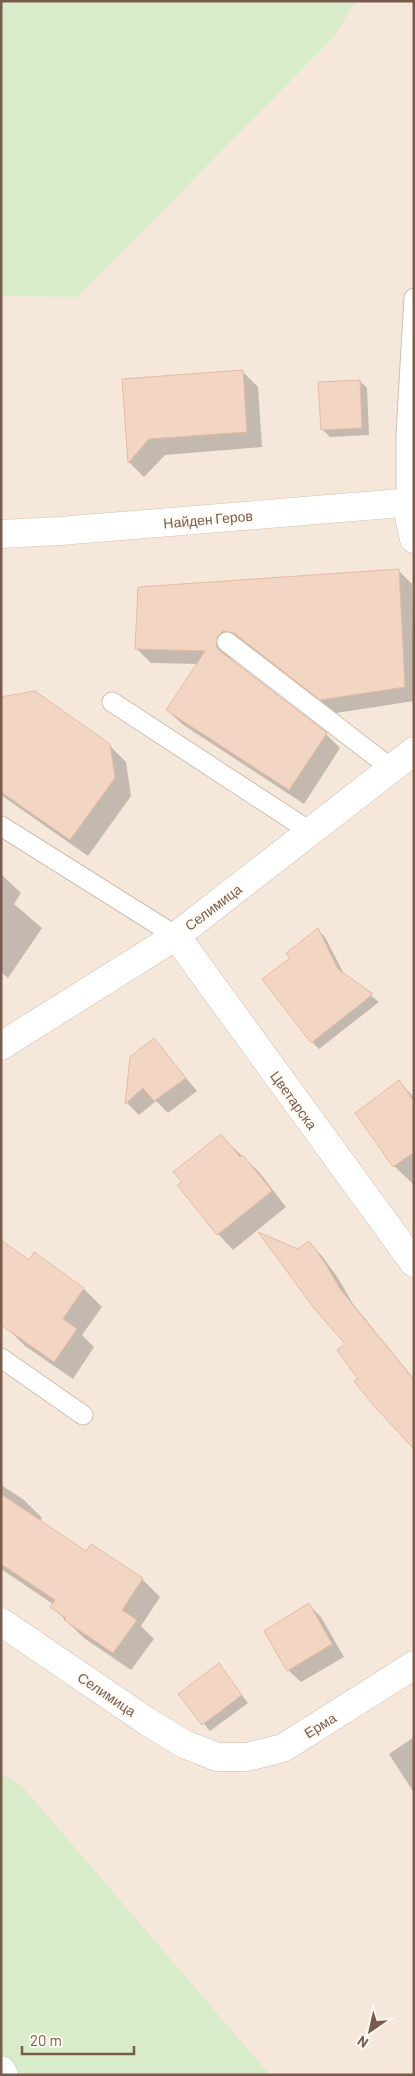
<svg xmlns="http://www.w3.org/2000/svg" width="415" height="2076" font-family="Barlow,sans-serif">
	<style>
		.residential { fill: #f5e8da }
		.green { fill: #d8ecc9 }
		.shadow { fill: #0003 }
		.building { fill: #f3d5c3; stroke: #e6bba3 }
		.lines { fill: none; stroke-linecap: round; stroke-linejoin: round }
		.lane-casing { stroke: #d1beb0; stroke-width: 21 }
		.street-casing { stroke: #d1beb0; stroke-width: 29 }
		.secondary-casing { stroke: #d6c0b0; stroke-width: 29 }
		.lane { stroke: #fff; stroke-width: 19 }
		.street { stroke: #fff; stroke-width: 28 }
		.secondary { stroke: #fff; stroke-width: 28 }
		.labels { text-anchor: middle; dominant-baseline: central; stroke-width: 4.5; stroke-linejoin: round; paint-order: stroke }
		.street-label { font-size: 14px; fill: #7a5c4d; stroke: #fffaf3 }
	</style>
	<rect width="100%" height="100%" fill="#fdf6ec"/>
	<path class="residential" d="M356 1H414V2075H259L1 1785V296L78 297 335 36Z"/>
	<path class="green" d="M1 1H356L335 36 78 297 1 296Z
		M1 1774 22 1786 270 2075H1Z"/>
	<path class="shadow" d="M243 372 258 387 262 447 165 455 144 477 129 462 124 380Z
		M360 381 367 388 369 435 330 437 323 430Z
		M398 570 412 584 414 701 336 713 250 647 243 645 233 649 230 656 232 662 326 734 340 748 304 804 182 724 167 710 198 664 151 663 136 648Z
		M1 699 109 745 126 762 131 796 88 856 1 795Z
		M1 874 21 893 14 904 42 928 8 978 1 972Z
		M318 930 325 937 344 974 379 1002 319 1049 312 1042 291 958Z
		M154 1040 197 1091 168 1113 156 1101 139 1115 127 1103 132 1058Z
		M399 1082 414 1097V1185L394 1166Z
		M221 1136 259 1172 286 1207 233 1250 218 1234Z
		M309 1243 322 1256 338 1278 353 1304 414 1379V1447L360 1379 347 1344 299 1251Z
		M35 1254 84 1289 102 1307 82 1335 94 1347 73 1379 25 1346 1 1322Z
		M1 1485 24 1500 42 1518 40 1522 87 1553 142 1579 160 1597 141 1626 154 1639 131 1670 84 1638 52 1607 53 1604 1 1569Z
		M309 1605 321 1617 344 1657 301 1682 288 1670Z
		M219 1665 248 1703 210 1731 180 1694Z
		M414 1737V1793L389 1754Z"/>
	<path class="building" d="M243 370 247 432 149 439 128 463 122 379Z
		M360 380 362 428 321 430 318 382Z
		M399 569 405 687 320 700 234 633 223 631 218 636 216 646 220 651 327 733 289 790 166 710 205 651 135 649 138 587Z
		M35 691 110 744 115 778 70 840 1 792V697Z
		M318 928 338 969 373 994 311 1043 262 979 290 958 286 953Z
		M154 1038 186 1078 154 1101 143 1088 125 1104 130 1057Z
		M399 1080 414 1101V1152L393 1167 355 1113Z
		M221 1134 240 1157 243 1155 272 1191 217 1235 177 1185 182 1182 173 1172Z
		M258 1232 298 1249 309 1241 325 1263 340 1289 414 1380V1449L374 1406 354 1381 358 1379 337 1350 345 1344 313 1307Z
		M1 1240 29 1260 34 1252 84 1288 63 1319 77 1329 54 1362 1 1325Z
		M1 1494 86 1551 91 1544 143 1578 122 1610 137 1620 113 1653 64 1620 66 1618 50 1607 55 1600 1 1564Z
		M309 1603 332 1644 287 1671 264 1631Z
		M219 1663 242 1695 202 1725 178 1694Z"/>
	<g class="lines">
		<defs>
			<path id="lane" d="M406 503V434L414 298
				M227 642 392 769
				M112 702 311 832
				M1 826 176 936
				M1 1358 83 1415"/>
			<path id="street" d="M406 503 414 539
				M176 936 414 1263
				M1 1046 176 936 414 751
				M1 1622 148 1722 184 1744 217 1757H247L283 1748 414 1665
				M1 2070 4 2075"/>
			<path id="secondary" d="M1 534 60 531 414 502"/>
		</defs>
		<use href="#lane" class="lane-casing"/>
		<use href="#street" class="street-casing"/>
		<use href="#secondary" class="secondary-casing"/>
		<use href="#lane" class="lane"/>
		<use href="#street" class="street"/>
		<use href="#secondary" class="secondary"/>
	</g>
	<g class="labels">
		<g class="street-label">
			<text transform="translate(208 519) rotate(-5)">Найден Геров</text>
			<text transform="translate(213 907) rotate(-37)">Селимица</text>
			<text transform="translate(294 1100) rotate(54)">Цветарска</text>
			<text transform="translate(107 1694) rotate(34)">Селимица</text>
			<text transform="translate(320 1725) rotate(-32)">Ерма</text>
		</g>
	</g>
	<rect width="415" height="2076" fill="none" stroke="#7a5c4d" stroke-width="5"/>
	<g transform="translate(370 2031) rotate(214)" stroke="#fffaf3" stroke-width="4" paint-order="stroke">
	<path d="M0-4L9 19L0 12L-9 19Z" fill="#7a5c4d"/>
	<text y="-8" font-size="14" font-weight="bold" text-anchor="middle" fill="#7a5c4d">N</text>
	</g>
	<path d="M22 2046v8h112v-8" fill="none" stroke="#7a5c4d" stroke-width="2.5"/>
	<text x="30" y="2046" font-size="15" fill="#7a5c4d" stroke="#fffaf3" stroke-width="4" paint-order="stroke">20 m</text>
</svg>
